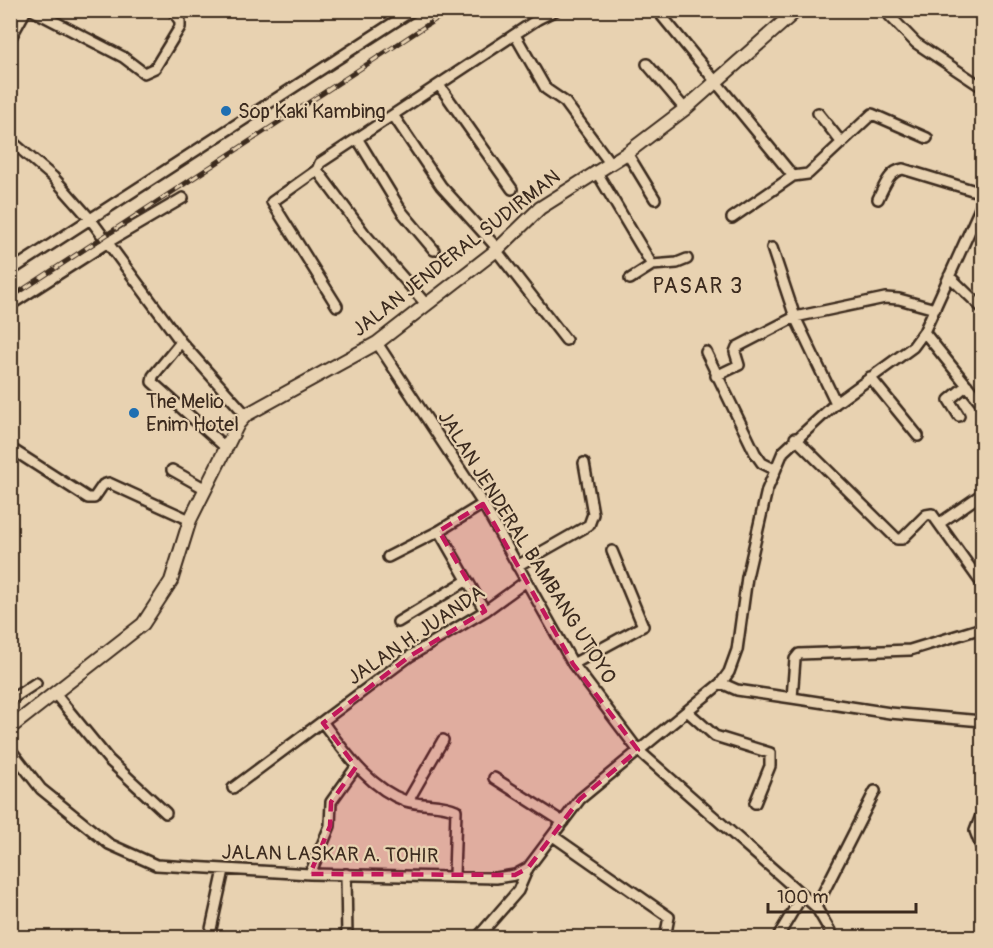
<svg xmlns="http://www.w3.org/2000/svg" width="993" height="948" font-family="Pangolin,sans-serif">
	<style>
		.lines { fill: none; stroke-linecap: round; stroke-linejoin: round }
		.minor-casing { stroke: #3b2a1e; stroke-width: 14 }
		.major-casing { stroke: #3b2a1e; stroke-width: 16 }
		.minor { stroke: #e8d2b1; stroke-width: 9 }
		.major { stroke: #e8d2b1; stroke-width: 12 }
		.rail-casing { stroke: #3b2a1e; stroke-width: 5 }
		.rail { stroke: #e8d2b1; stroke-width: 3; stroke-dasharray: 9; stroke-linecap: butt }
		.marked { fill: #c2185b; fill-opacity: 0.2; stroke: #c2185b; stroke-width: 4.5; stroke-dasharray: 12 8; stroke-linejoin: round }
		.poi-dot { fill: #1f6fb2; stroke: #e8d2b1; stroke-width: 2 }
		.labels { text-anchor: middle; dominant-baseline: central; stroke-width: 4.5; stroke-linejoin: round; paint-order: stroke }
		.poi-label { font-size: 20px; fill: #3b2a1e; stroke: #e8d2b1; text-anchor: start }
		.street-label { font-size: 20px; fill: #3b2a1e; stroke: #e8d2b1 }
		.quarter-label { font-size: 22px; letter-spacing: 1.5px; fill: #3b2a1e; stroke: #e8d2b1 }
	</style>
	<rect width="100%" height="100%" fill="#e8d2b1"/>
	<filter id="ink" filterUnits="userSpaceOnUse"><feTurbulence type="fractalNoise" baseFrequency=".0167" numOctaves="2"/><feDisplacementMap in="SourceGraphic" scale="12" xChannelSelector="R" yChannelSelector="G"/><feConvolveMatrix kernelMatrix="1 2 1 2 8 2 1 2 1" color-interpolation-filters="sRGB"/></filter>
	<g filter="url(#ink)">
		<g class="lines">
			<defs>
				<path id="minor" d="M32 10 123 57 144 73 155 68 180 27V21L172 10
					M657 10 793 176
					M884 10 916 43 982 87
					M515 35 546 89 565 102 610 163
					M10 39 26 10
					M647 64 685 109
					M439 85 512 189
					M818 113 842 143
					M393 115 441 186 498 249
					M357 138 402 212 434 250
					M10 140 53 177 91 220 181 342 246 415
					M627 153 655 199
					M317 170 272 202 337 306
					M596 171 652 265 630 279
					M878 199C884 187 889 171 903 169L982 193
					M732 218 793 176 808 174 872 114 927 138
					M772 248 795 317 836 403
					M496 250 566 340
					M652 265 677 263 687 259
					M10 271 413 10
					M949 276 982 308
					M425 303 364 233 317 170 320 163 538 19 556 10
					M10 305 108 242 183 198
					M924 332 982 404
					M181 342 153 376 152 382 225 447
					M377 343 483 504 573 664 638 750 816 907 834 938
					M706 352 755 453 762 463 774 469
					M716 376 739 365 735 352 737 347 795 317 885 298 899 299 935 309
					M870 377 918 436
					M959 416 949 400 967 385
					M795 438 897 539H902L926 515 932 514 982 584
					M10 448 88 498H94L103 485 109 483 190 520
					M172 470 204 488
					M940 523 982 494
					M439 531 485 611
					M388 557 439 531 483 504
					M517 566 589 525 593 514 584 463
					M398 622 466 581
					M573 664 643 626 612 551
					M721 683 737 690 792 698 795 659 799 654 910 650 982 628
					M56 695 109 760 166 813
					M792 698 890 713 982 721
					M10 700 36 683
					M687 711 715 736 770 753V766L755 803
					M323 723C345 752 369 788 406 801 422 806 442 803 456 810L454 875
					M10 749 41 789 109 844 156 865 310 874 496 878 515 875 528 868 580 799 721 683 729 672 737 650 747 577 767 490 783 452 836 403 913 347 924 332 982 204
					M494 778 563 822
					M233 788 410 656 485 611 525 582
					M408 801 443 740
					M982 813 975 831 982 849
					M553 836 669 917 665 938
					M310 874 330 826 331 802 356 767
					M346 874 347 938
					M816 907 875 791
					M209 938 224 870
					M477 938 518 891 528 868
					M777 938 802 896"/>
				<path id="major" d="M10 728 143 624 171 581 190 520 238 424 246 415 377 343 498 249 540 208 627 153 685 109 797 10"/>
			</defs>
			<use href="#minor" class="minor-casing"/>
			<use href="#major" class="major-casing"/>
			<use href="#minor" class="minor"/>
			<use href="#major" class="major"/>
			<defs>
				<path id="rail" d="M10 298 450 10"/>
			</defs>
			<use href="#rail" class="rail-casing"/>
			<use href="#rail" class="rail"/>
		</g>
	</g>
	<path class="marked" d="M483 504 573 664 638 750 580 799 528 868 515 875 310 874 330 826 331 802 356 767 323 723 410 656 485 611 439 531Z"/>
	<g class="poi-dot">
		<circle cx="226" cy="111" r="6"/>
		<circle cx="134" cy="413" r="6"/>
	</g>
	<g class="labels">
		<g class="poi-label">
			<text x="238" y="111">Sop Kaki Kambing</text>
			<text x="146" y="401">The Melio<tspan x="146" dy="23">Enim Hotel</tspan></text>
		</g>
		<g class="street-label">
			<text transform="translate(456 253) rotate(-38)">JALAN JENDERAL SUDIRMAN</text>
			<text transform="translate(527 547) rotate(58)">JALAN JENDERAL BAMBANG UTOYO</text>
			<text transform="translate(416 635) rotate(-34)">JALAN H. JUANDA</text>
			<text transform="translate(330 854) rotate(1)">JALAN LASKAR A. TOHIR</text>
		</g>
		<g class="quarter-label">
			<text x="698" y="286">PASAR 3</text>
		</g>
	</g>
	<rect width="993" height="948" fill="none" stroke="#e8d2b1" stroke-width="36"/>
	<rect x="18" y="18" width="957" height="912" fill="none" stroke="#3b2a1e" stroke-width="2" filter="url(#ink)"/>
	<path d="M768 903v9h148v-9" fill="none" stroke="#3b2a1e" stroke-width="3"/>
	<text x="777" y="903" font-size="18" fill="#3b2a1e" stroke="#e8d2b1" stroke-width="4.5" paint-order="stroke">100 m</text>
</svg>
